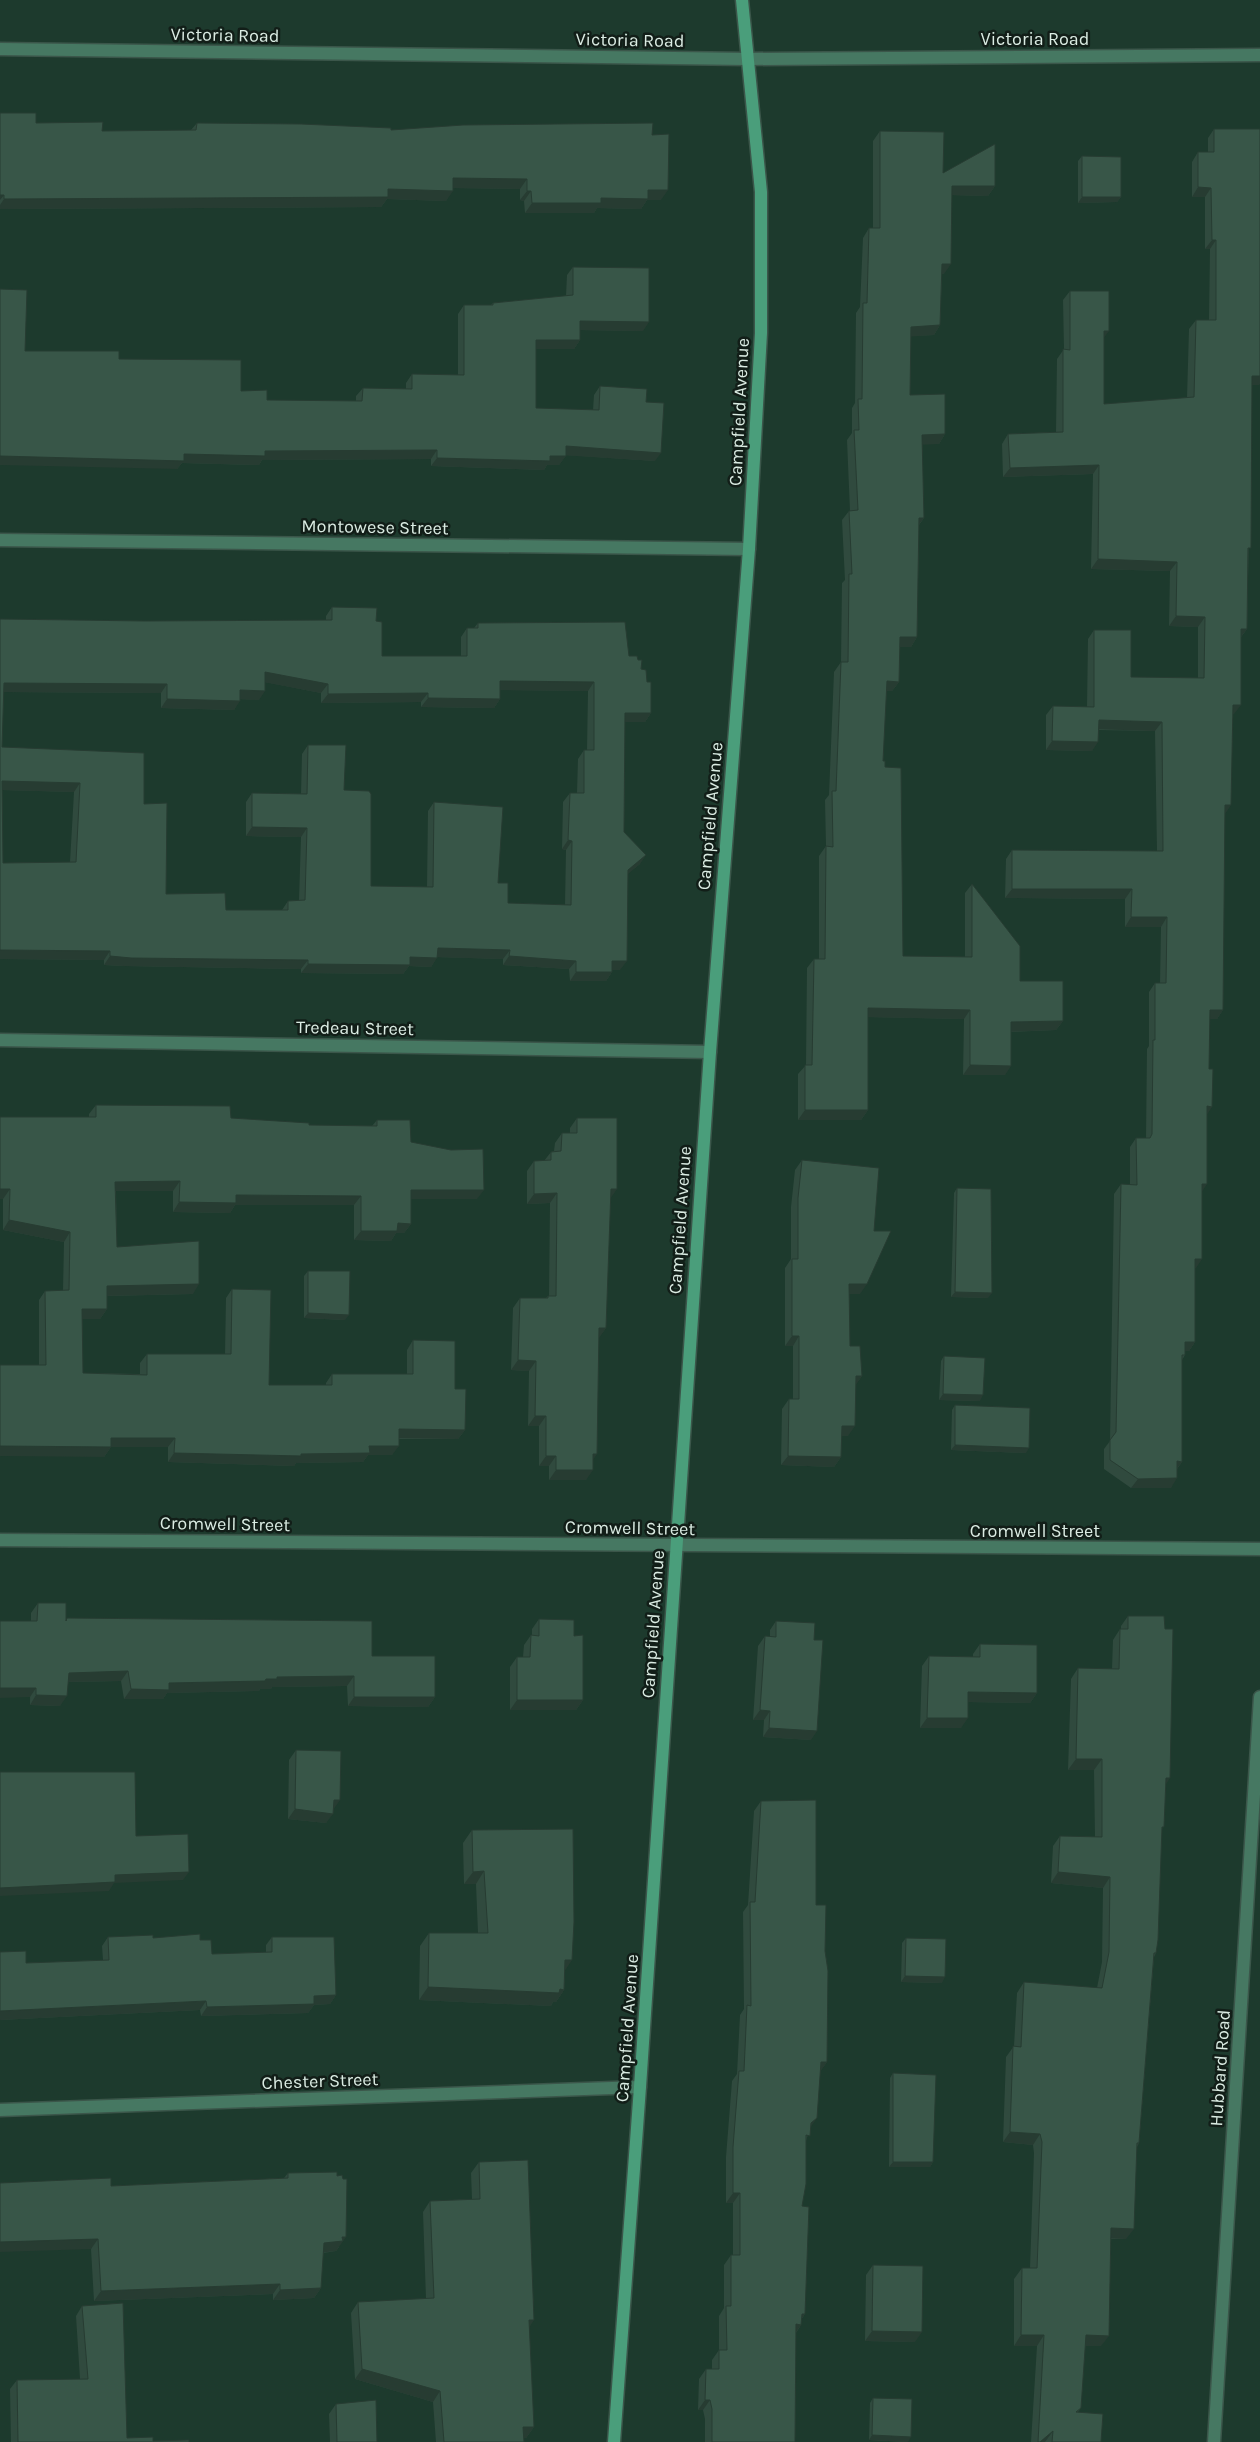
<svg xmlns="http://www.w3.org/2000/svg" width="1260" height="2442" font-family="Karla,sans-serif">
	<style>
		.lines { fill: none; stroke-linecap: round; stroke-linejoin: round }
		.street-casing { stroke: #3b564a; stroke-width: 15 }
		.secondary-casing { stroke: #3b564a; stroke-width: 15 }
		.street { stroke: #467862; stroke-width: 12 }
		.secondary { stroke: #4a9e7b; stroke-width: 12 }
		.wall { fill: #304a3e; fill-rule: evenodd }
		.shaded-wall { fill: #273c32 }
		.building { fill: #385648; stroke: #273c32; fill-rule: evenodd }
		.labels { text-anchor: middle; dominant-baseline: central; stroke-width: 5; stroke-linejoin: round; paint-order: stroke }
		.street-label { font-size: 18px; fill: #dbece3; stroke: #121e18 }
	</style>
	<rect width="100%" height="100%" fill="#1d3a2d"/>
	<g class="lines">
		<defs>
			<path id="street" d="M0 49 747 59 1260 55
				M0 540 749 549
				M0 1040 710 1052
				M0 1540 1260 1549
				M0 2110 640 2087
				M1214 2442 1260 1697"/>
			<path id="secondary" d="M614 2442 640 2087 710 1052 749 549 761 333V192L742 0"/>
		</defs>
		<use href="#street" class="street-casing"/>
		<use href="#secondary" class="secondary-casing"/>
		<use href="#street" class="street"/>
		<use href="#secondary" class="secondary"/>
	</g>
	<path class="wall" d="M0 113 36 123 102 131 191 130 197 123 391 130 652 135 661 200H647L641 209 597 208 594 213H525L524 201 520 200V189L453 188 446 201 387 199 381 207 0 209Z
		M1214 129 1259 385H1252L1247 629 1241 637 1234 714H1233L1224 814 1223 1010 1217 1019H1209L1207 1115 1202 1192 1196 1268H1195V1342L1189 1351H1185V1355L1182 1360V1462L1177 1469 1171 1488H1131L1104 1469V1449L1110 1441 1114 1194 1121 1184 1130 1185V1147L1136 1138H1146L1147 1049 1149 1046V992L1155 983H1160L1161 927H1125V899L1005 898 1006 859 1012 850 1157 851 1155 731 1099 730 1092 751 1046 750V715L1053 706 1087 707 1088 639 1094 630 1131 677 1198 678V627L1169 626 1170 571 1091 569 1093 474 1003 477 1002 444 1008 434 1056 432 1057 359 1064 349 1063 300 1070 291 1104 337V404L1187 398 1189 329 1196 320H1209L1210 249H1205V197H1192V162L1198 152H1208V138Z
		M880 131 943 173 995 186 988 196 952 195 944 274H942L940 325 934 335 911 336 910 395 945 434 939 444H922L924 518 919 525 917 637 911 647H900L899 682 892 691H886L883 761 885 767 903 956 965 957V893L972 884 1020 981 1063 1021 1056 1030 1011 1032 1005 1075H963L964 1019 868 1017V1110L861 1120H798V1074L806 1065 807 968 814 959H819V856L826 846 825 800 829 795 834 672 841 662 842 583 845 580 842 520 849 511H850L847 440 852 433V408L855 403 856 313 860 307 863 238 869 228H873V141Z
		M1082 156 1121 197 1117 202 1078 203V161Z
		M573 267 643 331 580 330V340L574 349H536V408L593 410 594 395 600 386 646 402 655 461 566 455 559 465H547L544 470 431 466V459L262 460 259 465 182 463 177 469 25 351 119 359 241 391 267 400 356 401V396L363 388 406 389V383L412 374 458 375V314L464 305H491L493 303 566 296 567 275Z
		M332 607 376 621 382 656H461V637L467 628H474L478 623 629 656 638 660 647 682 651 713 645 722H625L624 832 640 864 628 873 620 970H612V972L606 981H570L569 969 503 965V959L437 957 431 967 409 966 403 974 301 973V969L124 966 104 965V960L0 959V619L145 621 326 620V616ZM265 682 321 693V703L421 702V707L494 708 500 699V690L588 691 587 750H584L578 759 577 793H570L563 802 562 849 566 850 565 905 508 903 498 883 434 802 428 811 427 887 371 886 344 790 308 745 302 754 301 794 252 793 246 802V836L301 837 299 900 288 901 282 910H226L166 894 144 804 2 747 3 692 161 693V708L234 710 240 699 259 700ZM2 790 74 792 70 862 3 863Z
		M96 1105 231 1118 309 1125 372 1126 377 1120 411 1142 477 1199H411V1224L404 1233H396L391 1241 354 1240V1205H235L230 1213 173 1212V1191H116L117 1247 193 1294 107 1296V1309L100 1319H82L83 1373 140 1374V1363L147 1354H225L226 1298 232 1289 269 1385H326V1383L332 1374H407V1350L413 1340 455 1389 465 1430 458 1439H399L392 1455H368L363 1462 296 1463 294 1466 168 1462V1447H111L104 1457 39 1365V1300L45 1291H63L64 1242 3 1230V1199L0 1117H89V1114Z
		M577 1118 610 1199 606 1328 599 1337 593 1461 586 1480H549V1466H539V1426H528L529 1371 511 1370 513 1308 520 1298H546L548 1296H549L550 1203 527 1204V1171L534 1161H544L551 1152 554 1151 555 1143 562 1133H570V1128Z
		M802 1160 860 1294H849L850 1346 862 1376 855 1385 848 1436H841V1457L834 1467 781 1465 782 1409 789 1399H793V1346H785V1268L791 1259V1207L795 1170Z
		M957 1188 988 1298 951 1297 954 1193Z
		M308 1271 345 1320 304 1318V1276Z
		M944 1356 980 1401 939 1400 941 1361Z
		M955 1405 1026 1453 951 1450 952 1410Z
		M38 1603 66 1620 372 1656 435 1697 428 1707 348 1706 347 1686 272 1687 271 1689H260L259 1691 167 1693 163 1699H124L121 1681 68 1682 60 1706 30 1705 31 1613Z
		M1128 1616 1166 1785 1162 1830 1156 1953 1154 1957 1139 2143 1137 2147 1126 2239H1110L1101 2346H1085L1081 2408 1078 2412 1101 2442H1031L1037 2346H1014V2279L1022 2268H1030L1034 2153 1033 2145 1003 2142 1006 2057 1014 2046 1017 1993 1024 1982 1097 1988 1102 1962 1103 1888 1051 1883 1053 1846 1060 1836 1095 1837 1094 1770H1068L1071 1679 1078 1668 1112 1669 1113 1640 1120 1629H1121V1626Z
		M539 1619 574 1636 583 1700 576 1710H510V1667L517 1657H523L524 1645 531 1635H532V1629Z
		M776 1621 814 1640 811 1740 763 1737 764 1720H753L758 1646 765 1636 770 1637V1630Z
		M980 1644 1037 1693 1030 1703 968 1702 961 1728H920L922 1666 929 1656 973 1657V1654Z
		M296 1750 333 1810 326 1823 288 1819 289 1760Z
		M761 1801 816 1905 825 1951 827 2062 820 2071 810 2128 806 2141 802 2206 805 2314 801 2320V2325L796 2333 795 2442H705V2419L703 2410H698L699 2379 706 2369H712V2360L719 2350V2316L724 2308V2265L731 2255H733V2203H726V2157L732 2081 737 2074 740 2015 744 2009 743 1912 748 1905 754 1811Z
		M472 1830 565 1970 564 1990 556 2002H553L551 2006 419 2000 420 1946 429 1933H478L476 1884H464L463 1843Z
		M108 1937 153 1938 200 1940 212 1954 266 1952V1945L272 1937 336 1995 330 2004 314 2005 308 2013 201 2016 200 2010 0 2020V1952L26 1963 103 1960 102 1946Z
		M906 1938 942 1983 901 1982 902 1943Z
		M893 2073 933 2162 930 2167H889L890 2078Z
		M479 2162 529 2327 534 2427 526 2438H523L524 2442H436L433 2402 355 2379 351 2313 358 2302 426 2299 423 2212 430 2201 472 2199 471 2173Z
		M288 2173 339 2247 336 2251 323 2253 321 2288 314 2298 273 2300V2294L94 2301 91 2249 111 2186 284 2178Z
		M873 2265 915 2342 865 2341 866 2275Z
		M82 2306 127 2438 153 2441 189 2442H11L10 2389 17 2380 80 2379 76 2316Z
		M873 2398 908 2442 869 2440 870 2403Z
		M336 2404 377 2442H330L329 2414Z"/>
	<path class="shaded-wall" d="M453 178 527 179 520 189 446 188Z
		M952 186H995L988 196 945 195Z
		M1198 187 1211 188 1205 197H1192Z
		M388 189 453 191 446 201 387 199 381 207 0 209V205L4 199Z
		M648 190H668L661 200H647L641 209 597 208 594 213H525L532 203 601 198Z
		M527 191H531L524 201 520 200Z
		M0 195H4L0 200Z
		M1082 197H1121L1117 202 1078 203Z
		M1212 240H1216L1210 249H1205Z
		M942 264H951L944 274H936Z
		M580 321 649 322 643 331 574 330Z
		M940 325 934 335 904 337 911 327Z
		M1104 331H1109L1102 340Z
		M536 340H580L574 349H530Z
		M1252 376H1260V384L1259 385H1246Z
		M945 434 939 444 915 445 922 435Z
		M566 446 661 453 655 461 560 455Z
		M437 450 431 459 262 460 259 465 182 463 177 469 0 465V456L184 454 265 451Z
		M550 456H566L559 465H547L544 470 431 466 437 458Z
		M1099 465 1093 474 1003 477 1010 468Z
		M919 518H924L917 527Z
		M1098 559 1177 562 1170 571 1091 569Z
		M1176 616 1205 617 1198 627 1169 626Z
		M1241 629H1247L1240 638Z
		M900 637H917L911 647H894Z
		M265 672 328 684 321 693 258 681Z
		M500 681 594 682 588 691 494 690Z
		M887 681 899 682 892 691H880Z
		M4 683 167 684 161 693 0 692Z
		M240 690 265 691 259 700 234 699Z
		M428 693 421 702 321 703 328 694Z
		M428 698 500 699 494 708 421 707Z
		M167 699 240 701 234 710 161 708Z
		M1233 705H1241L1234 714H1226Z
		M625 713H651L645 722H619Z
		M1099 720 1162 722 1155 731 1092 729Z
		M1052 741 1098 742 1092 751 1046 750Z
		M2 781 80 783 74 792 0 790Z
		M1225 805H1231L1225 814Z
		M252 827 307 828 301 837 246 836Z
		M568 840 572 841 566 850 562 849Z
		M646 855 640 864 622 879 628 870Z
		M1012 889H1132L1125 899 1005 898Z
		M1131 917H1167L1161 927H1125Z
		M438 948 510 950 503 959 431 957Z
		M0 950 110 951 104 960 0 959Z
		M110 956 308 960 301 969 124 966 104 965Z
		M509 956 576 961 569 969 503 965Z
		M410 957 437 958 431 967 409 966 403 974 301 973 308 964Z
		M612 961H627L620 970H606Z
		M576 972H612L606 981H570Z
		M868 1008 970 1010 964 1019 861 1017Z
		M1210 1010H1223L1217 1019H1203Z
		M1063 1021 1056 1030 1004 1032 1011 1022Z
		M970 1065 1011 1066 1005 1075H963Z
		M1207 1106 1212 1107 1206 1116Z
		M805 1110H868L861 1120H798Z
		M180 1181 173 1191H109L115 1182Z
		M1202 1184H1207L1201 1193Z
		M0 1189H10L3 1199H0Z
		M611 1189H617L610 1199Z
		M411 1190H484L477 1199H404Z
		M557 1193 550 1203 527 1204 534 1194Z
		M236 1195 361 1196 354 1205H235L230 1213 173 1212 179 1202Z
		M9 1220 70 1232 64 1242 3 1230Z
		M398 1223 411 1224 404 1233H396L391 1241 354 1240 361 1231Z
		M1195 1259H1202L1196 1268H1188Z
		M199 1284 193 1294 101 1296 107 1286Z
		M849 1284H867L860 1294H843Z
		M955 1292 992 1293 988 1298 951 1297Z
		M82 1309H107L100 1319H75Z
		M308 1313 349 1315 345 1320 304 1318Z
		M599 1328H606L599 1338Z
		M792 1336H799L793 1346H785Z
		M1185 1342H1195L1189 1351H1179Z
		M518 1360 536 1361 529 1371 511 1370Z
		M856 1376H862L855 1386Z
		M943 1394 983 1395 980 1401 939 1400Z
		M535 1416H546L539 1426H528Z
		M842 1426H855L848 1436H835Z
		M399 1429 465 1430 458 1439 392 1438Z
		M111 1438H175L168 1447H105Z
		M955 1445 1029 1448 1026 1453 951 1450Z
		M0 1446 111 1447 104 1457 0 1456Z
		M369 1446H399L392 1455H368L363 1462 296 1463 294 1466 168 1462 174 1453 301 1454Z
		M593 1454H597L590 1464Z
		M546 1456H556L549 1466H539Z
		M788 1456 841 1457 834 1467 781 1465Z
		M1177 1461 1182 1462 1175 1471Z
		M556 1470H593L586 1480H549Z
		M1177 1478 1171 1488H1131L1138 1479Z
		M128 1671 121 1681 62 1682 69 1673Z
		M354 1676 347 1686 272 1687 271 1689H260L259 1691 167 1693 163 1699H124L131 1689 169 1683 266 1679 277 1677Z
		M0 1688H36L30 1697 0 1698Z
		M968 1692 1037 1693 1030 1703 961 1702Z
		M36 1695 67 1696 60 1706 30 1705Z
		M354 1697H435L428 1707 348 1706Z
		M517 1700H583L576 1710H510Z
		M760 1710 770 1711 764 1720H753Z
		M927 1718H968L961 1728H920Z
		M769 1728 817 1731 811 1740 763 1737Z
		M1076 1759H1102L1094 1770H1068Z
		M1166 1778H1170L1163 1789Z
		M334 1800H340L333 1810Z
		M295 1809 333 1814 326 1823 288 1819Z
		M484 1871 476 1884H464L473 1872Z
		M189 1872 183 1880 114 1883 109 1891 0 1896V1888L115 1875Z
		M1058 1872 1110 1877 1103 1888 1051 1883Z
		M565 1960H572L564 1972Z
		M905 1976 945 1977 942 1983 901 1982Z
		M428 1987 560 1989 564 1990 556 2002H553L551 2006 419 2000Z
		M336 1995 330 2004 314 2005 308 2013 201 2016 207 2007 314 1996Z
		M206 2001 200 2010 0 2020V2011Z
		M821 2062H827L820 2072Z
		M817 2118 810 2128 811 2123Z
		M1010 2132 1040 2134 1033 2145 1003 2142Z
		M893 2162H933L930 2167H889Z
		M733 2193H740L733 2203H726Z
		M1111 2228 1134 2229 1126 2239 1103 2238Z
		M342 2237H346L336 2251 317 2253 324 2243Z
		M98 2239 91 2249 0 2252V2242Z
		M280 2284 273 2294 94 2301 101 2291Z
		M321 2288 314 2298 273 2300 280 2290Z
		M802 2314H805L798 2324 801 2325 794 2335 789 2334Z
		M529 2320H534L527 2331Z
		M872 2331 922 2332 915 2342 865 2341Z
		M1021 2335H1044L1037 2346H1014Z
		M1086 2335 1109 2336 1101 2346H1078Z
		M362 2369 440 2391 433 2402 355 2379Z
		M705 2400H710L703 2410H698Z
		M523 2427H534L526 2438H515Z
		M1053 2431 1045 2442H1040Z
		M872 2435 911 2437 908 2442 869 2440Z"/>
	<path class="building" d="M0 113H36V123L103 122 102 131 196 130 197 123 301 124 391 128V130L463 125 653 123 652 135 669 134 668 190H648V199L601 198V203H532L531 191H527V179L453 178V191L388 189V197L4 199V195H0Z
		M1214 129H1260V376H1252L1251 548H1248L1247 629H1241V705H1233L1231 805H1225L1223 1010H1210L1209 1069H1213L1212 1107 1207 1106V1184H1202V1259H1195V1342H1185V1355H1182V1462L1177 1461V1478L1138 1479 1110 1460V1440L1116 1432 1121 1184 1137 1185 1136 1138H1150L1152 1134 1153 1040H1155V983H1166L1167 917H1131L1132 889H1012V850L1163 851 1162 722 1099 720 1098 742 1052 741 1053 706 1094 707V630H1131V677L1204 678 1205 617 1176 616 1177 562 1098 559 1099 465 1010 468 1008 434 1063 432V349L1070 350V291H1109V331H1104V404L1194 397 1196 320H1216V240H1212L1211 188 1198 187V152H1214Z
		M880 131 944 132 943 173 995 144V186H952L951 264H942L940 325 911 327 910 395 945 394V434L922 435 924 518H919L917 637H900L899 682 887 681 883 761H885V767L901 768 903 956 972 957V884L1020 946V981H1063V1021L1011 1022V1066L970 1065V1010L868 1008V1110H805V1065H812L814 959H825L826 846 833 847 832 791H836L841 662H848L849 574H852L849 511 858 510 854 430H859L858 399H862L863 303H867L869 228H880Z
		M1082 156 1121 157V197H1082Z
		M573 267 649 268V322L580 321V340H536V408L599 410 600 386 647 389 646 402 664 403 661 453 566 446V456H550V461L437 458V450L265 451V456L184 454V461L0 456V289L27 290 25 351H119V359L241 360V391L267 390V400L362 401 363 388 412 389V374L464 375V305H493V303L573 295Z
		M332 607 377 608 376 621 382 622V656H467V628H478V623L625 622 629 656H637L638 660H642L641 669 646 670 647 682H651V713H625L624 832 646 855 628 870 627 961H612V972H576V961L509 956 510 950 438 948 437 958 410 957V965L308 964V960L131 958 110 956V951L0 950V619L145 621 332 620ZM265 672 328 684V694L428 693V698L500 699V681L594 682V750H584V793H570L568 840 572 841 571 905 508 903V883H498L503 807 434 802 433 887 371 886V794L369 791 344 790 346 745H308L307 794 252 793V827L307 828 305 900 288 901V910H226L225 893 166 894 167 803 144 804V753L2 747 4 683 167 684V699L240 701V690L265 691ZM2 781 80 783 76 862 3 863Z
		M96 1105 230 1106 231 1118 309 1123V1125L377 1126V1120H410L411 1142 451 1150 483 1149 484 1190H411V1224L398 1223 397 1231H361V1196L236 1195V1203L179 1202 180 1181 115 1182 117 1247 199 1241V1284L107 1286V1309H82L83 1373 147 1375V1354H231L232 1289 271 1290 269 1385H332V1374H413V1340L455 1341V1389H466L465 1430 399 1429V1446H369L370 1453 301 1454V1456L174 1453 175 1438H111V1447L0 1446V1365H46L45 1291 69 1290 70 1232 9 1220 10 1189H0V1117H96Z
		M577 1118H617V1189H611L606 1328H599L597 1454H593V1470H556V1456H546V1416H535L536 1361 518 1360 520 1298H548V1296H556L557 1193 534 1194V1161L551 1160V1152L561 1151 562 1133H577Z
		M802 1160 879 1168 874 1231H891L867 1284H849L850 1346H860L862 1376H856L855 1426H842L841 1457 788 1456 789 1399H799V1336H792V1259H798V1198Z
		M957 1188 991 1189 992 1293 955 1292Z
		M308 1271H350L349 1315 308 1313Z
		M944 1356 985 1358 983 1395 943 1394Z
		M955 1405 1030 1408 1029 1448 955 1445Z
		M38 1603H66V1621L67 1618 372 1621V1656H435V1697H354V1676L277 1677V1679H266L265 1681 169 1683V1690L131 1689 128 1671 69 1673 67 1696 36 1695V1688H0V1621H37Z
		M1128 1616H1164L1165 1629H1173L1170 1778H1166L1164 1827H1162L1158 1940 1156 1953H1154L1139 2143H1137L1134 2229 1111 2228 1109 2336 1086 2335 1081 2408 1076 2412 1103 2414 1101 2442H1052L1053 2431 1040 2442H1038L1044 2335H1021L1022 2268H1037L1042 2142 1040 2134 1010 2132 1013 2046 1021 2047 1024 1982 1102 1988 1109 1952 1110 1877 1058 1872 1060 1836 1102 1837V1759H1076L1078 1668 1119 1669 1120 1629H1128Z
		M539 1619 574 1620V1636L583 1635V1700H517V1657H530L531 1635 539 1636Z
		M776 1621 815 1623 814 1640H823L817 1731 769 1728 770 1711 760 1710 765 1636 776 1637Z
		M980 1644 1037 1645V1693L968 1692V1718H927L929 1656 980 1657Z
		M296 1750 341 1751 340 1800H334L333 1814 295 1809Z
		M0 1772H135L136 1836 188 1834 189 1872 115 1875V1882L0 1888Z
		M816 1800V1905H826L825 1951 828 1971 827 2062H821L817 2118 811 2123 810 2136 806 2135V2184L802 2206 809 2207 805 2314H802L801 2325 796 2324 795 2442H712V2409L710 2400H705L706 2369H719V2350H727L726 2306H731V2255H740V2193H733V2147L739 2071H744L747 2005 751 2006 750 1902H755L761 1801Z
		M573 1829 574 1922 572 1960H565L564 1990 560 1989 559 1993 428 1987 429 1933H488L484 1871 473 1872 472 1830Z
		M200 1934V1940H211L212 1954 272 1952V1937H334L336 1995 314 1996V2004L207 2007 206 2001 0 2011V1952L26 1951V1963L109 1960 108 1937 153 1935V1938Z
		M906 1938 946 1939 945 1977 905 1976Z
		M893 2073 936 2075 933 2162H893Z
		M528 2160 534 2320H529L534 2427H523L524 2442H444L440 2391 362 2369 358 2302 434 2298 430 2201 480 2199 479 2162Z
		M337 2172V2176L342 2175 343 2179H347L346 2237H342L343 2241 324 2243 321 2288 280 2290V2284L101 2291 98 2239 0 2242V2183L111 2178V2186L288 2178V2173Z
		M873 2265 923 2266 922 2332 872 2331Z
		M123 2303 127 2438 153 2437V2441L189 2440V2442H18L17 2380 88 2379 82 2306Z
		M873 2398 912 2399 911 2437 872 2435Z
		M376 2400 377 2442H337L336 2404Z"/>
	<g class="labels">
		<g class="street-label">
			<text transform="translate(225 35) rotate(1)">Victoria Road</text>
			<text x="1035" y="39">Victoria Road</text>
			<text transform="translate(630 40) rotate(1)">Victoria Road</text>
			<text transform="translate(739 412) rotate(-87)">Campfield Avenue</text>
			<text transform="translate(375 527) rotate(1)">Montowese Street</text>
			<text transform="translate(710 816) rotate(-85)">Campfield Avenue</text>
			<text transform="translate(355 1028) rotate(1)">Tredeau Street</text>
			<text transform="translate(680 1220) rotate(-86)">Campfield Avenue</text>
			<text transform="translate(225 1524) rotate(1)">Cromwell Street</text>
			<text transform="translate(630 1528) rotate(1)">Cromwell Street</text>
			<text x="1035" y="1531">Cromwell Street</text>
			<text transform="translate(653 1624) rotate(-86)">Campfield Avenue</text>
			<text transform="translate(627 2028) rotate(-86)">Campfield Avenue</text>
			<text transform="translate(1220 2068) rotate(-86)">Hubbard Road</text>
			<text transform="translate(320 2081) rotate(-2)">Chester Street</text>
		</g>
	</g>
</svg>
